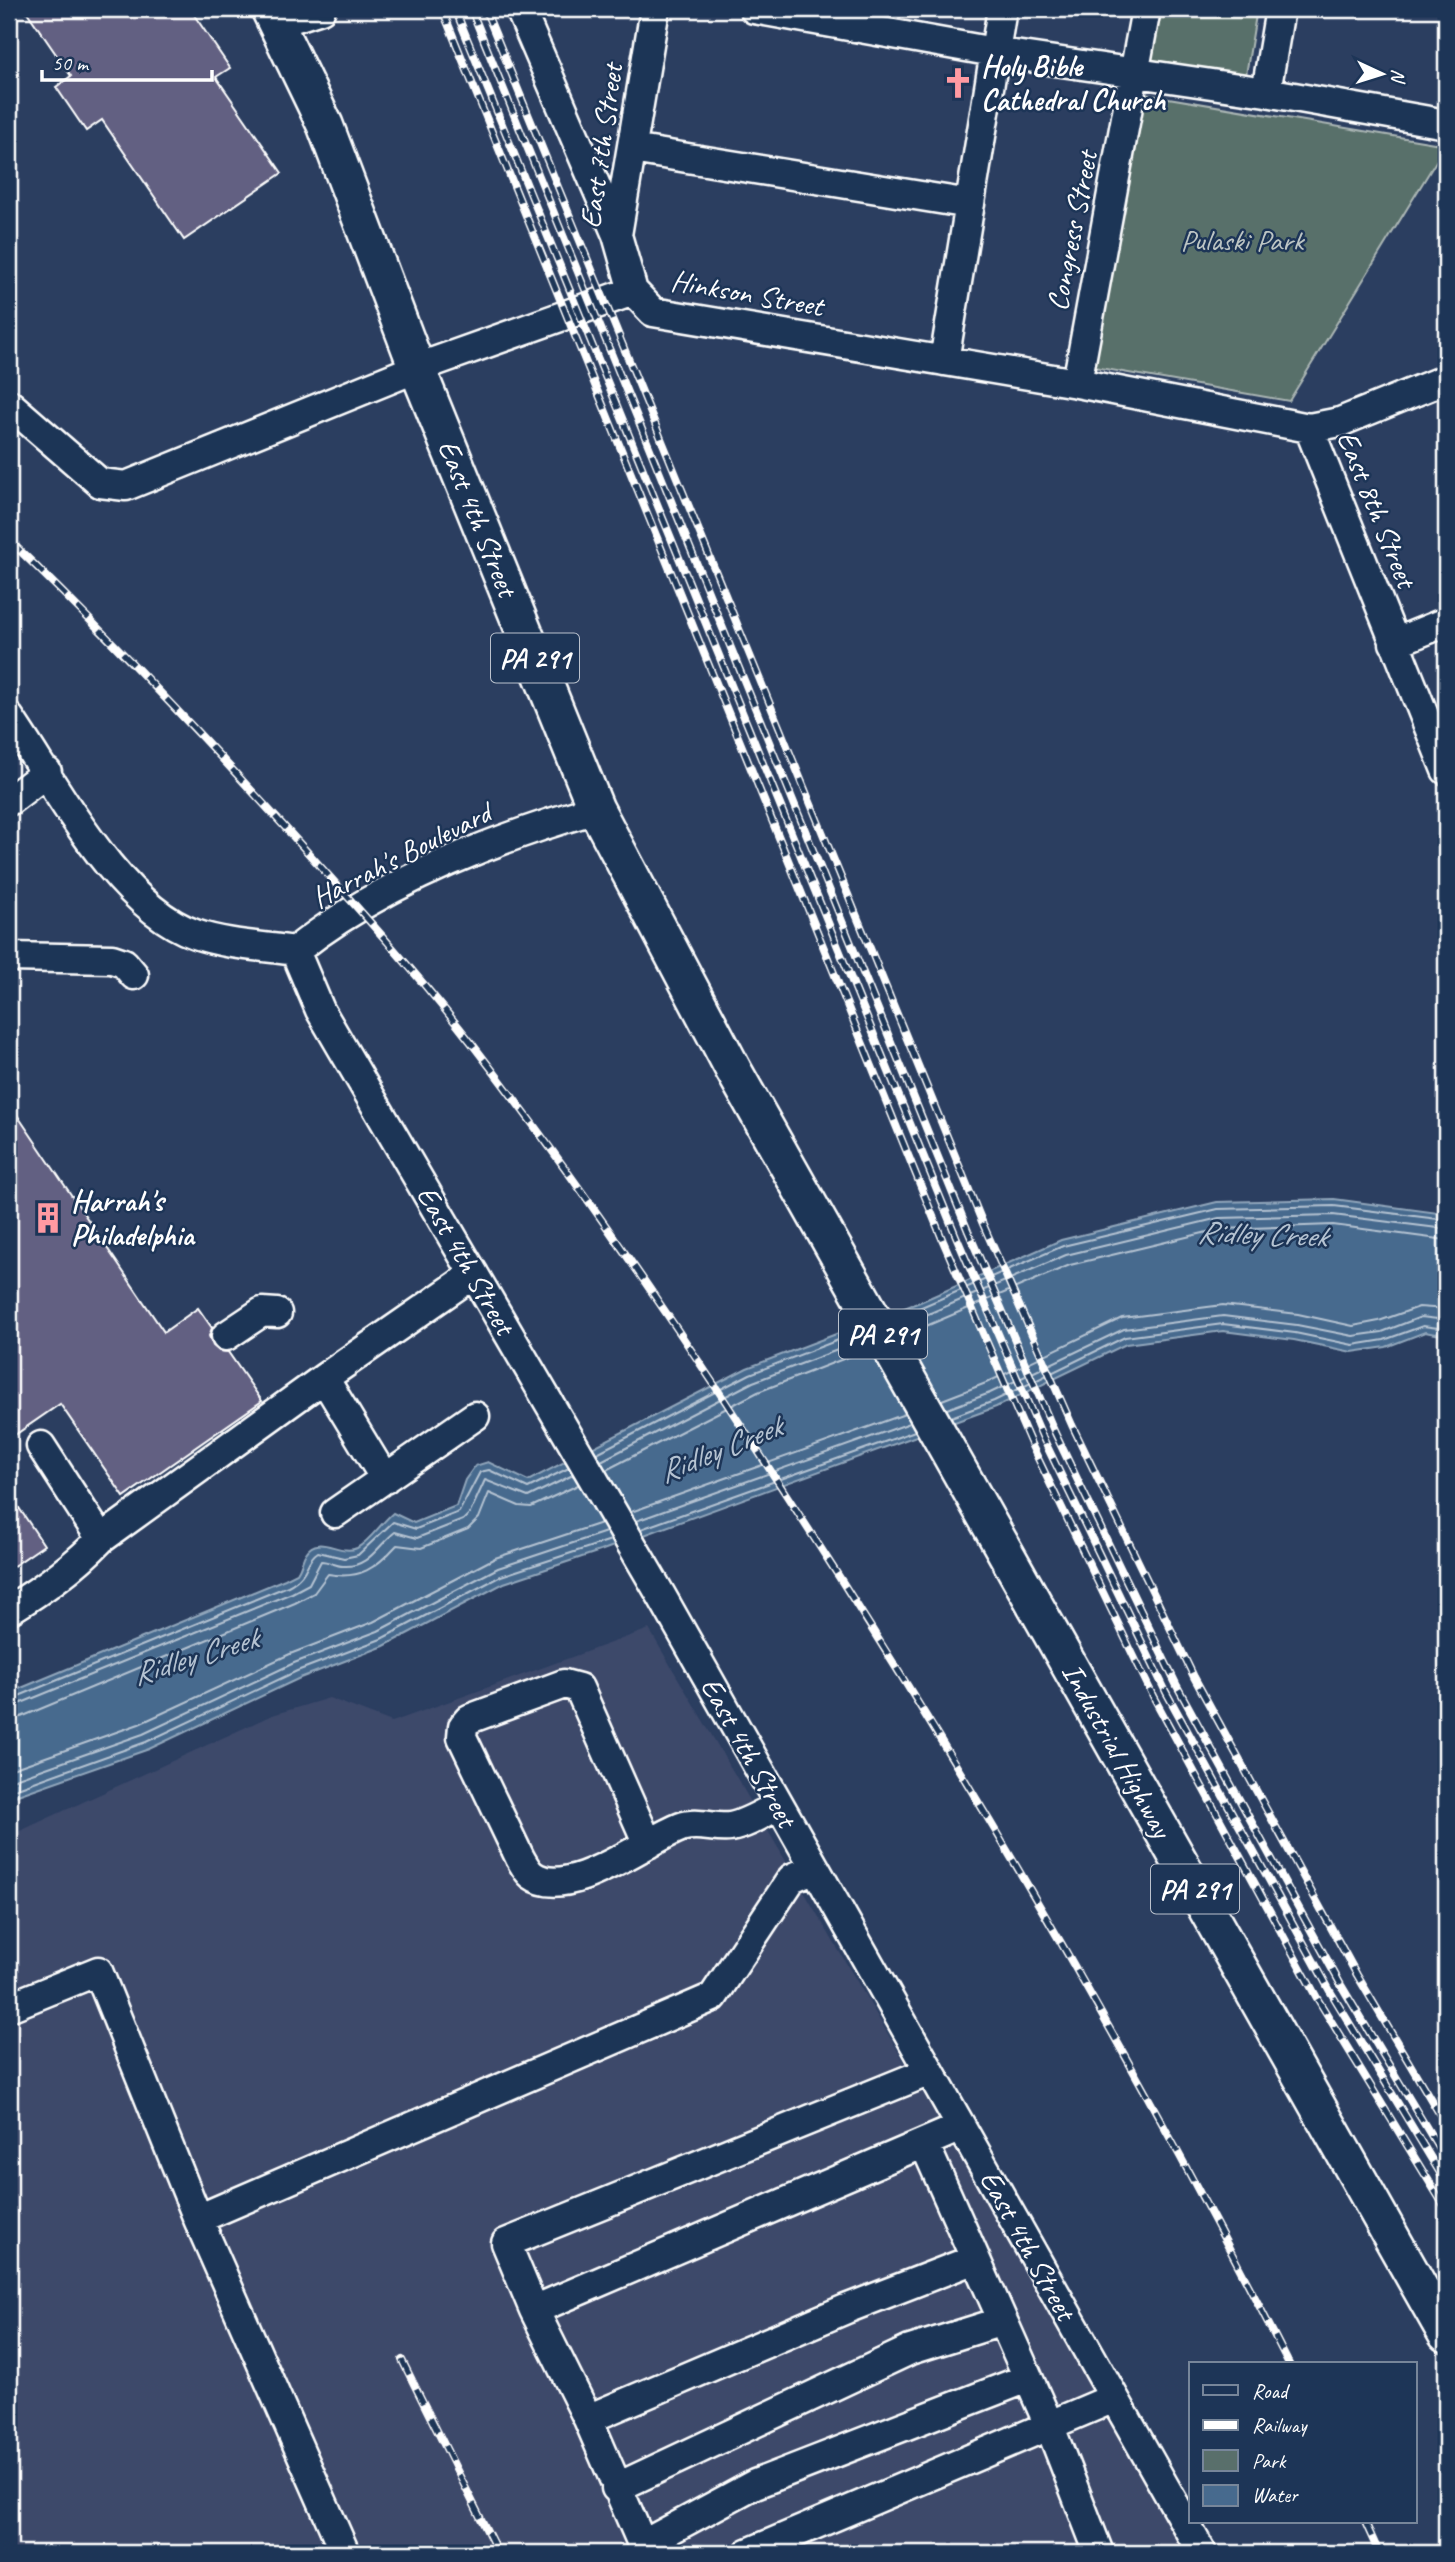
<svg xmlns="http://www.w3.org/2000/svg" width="1455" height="2562" font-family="Caveat,sans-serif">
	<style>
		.built { fill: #3c486a }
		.green { fill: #596f6b; stroke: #acb7b5; stroke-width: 2 }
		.water { fill: #476a8e; stroke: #91a6bb; stroke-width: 2 }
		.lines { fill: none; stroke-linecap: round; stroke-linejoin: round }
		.shore { stroke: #b5c3d2; stroke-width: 2 }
		.building { fill: #626182; stroke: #fff; stroke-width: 2 }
		.minor-casing { stroke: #fff; stroke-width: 33 }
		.major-casing { stroke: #fff; stroke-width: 40 }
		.minor { stroke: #1d3557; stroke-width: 28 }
		.major { stroke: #1d3557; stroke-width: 35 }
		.rail-casing { stroke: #fff; stroke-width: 8 }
		.rail { stroke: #1d3557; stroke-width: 5; stroke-dasharray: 16; stroke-linecap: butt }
		.labels { text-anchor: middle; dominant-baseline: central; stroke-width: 5; stroke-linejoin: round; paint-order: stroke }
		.shield { fill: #1d3557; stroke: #bbc2cd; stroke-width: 2 }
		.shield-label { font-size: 28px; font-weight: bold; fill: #fff }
		.poi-label { font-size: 30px; font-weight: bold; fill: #fff; stroke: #1d3557; text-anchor: start }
		.street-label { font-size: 30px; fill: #fff; stroke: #1d3557 }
		.park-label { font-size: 30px; fill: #bdc5c4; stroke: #1d3557 }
		.water-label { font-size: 32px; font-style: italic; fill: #b5c3d2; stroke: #1d3557 }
	</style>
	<rect width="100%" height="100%" fill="#2b3e60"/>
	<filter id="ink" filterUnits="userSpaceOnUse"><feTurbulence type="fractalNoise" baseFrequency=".0143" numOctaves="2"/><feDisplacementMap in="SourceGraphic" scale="14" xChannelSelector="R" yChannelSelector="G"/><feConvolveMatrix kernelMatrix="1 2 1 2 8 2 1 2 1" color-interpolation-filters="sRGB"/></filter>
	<g filter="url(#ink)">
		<path class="built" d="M649 1629 960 2156 1187 2553H9V1836L272 1715 329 1698 392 1722Z"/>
		<path class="green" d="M1153 9H1257L1246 75 1145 59Z
			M1139 93 1446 145 1289 401 1094 367Z"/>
		<path class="water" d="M1334 1199 1446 1214V1336L1425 1332 1386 1347 1352 1352 1294 1340 1223 1331 1126 1344 996 1407 600 1551 504 1583 384 1646 300 1678 149 1749 9 1798V1693L285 1579 297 1573C302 1566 302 1559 306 1553 318 1533 340 1556 357 1548 370 1541 381 1523 393 1513L414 1523 456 1506 465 1480 475 1466 488 1462 528 1481 747 1368 920 1302 1061 1240 1217 1202Z"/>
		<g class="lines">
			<path class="shore" d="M896 1318 1063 1246 1218 1209 1334 1206 1446 1220
				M900 1326 1066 1255 1219 1218 1333 1215 1446 1229
				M905 1335 1070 1265 1220 1229 1333 1225 1446 1240
				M942 1400 986 1383 1122 1318 1223 1305 1298 1314 1353 1326 1379 1321 1419 1307 1446 1309
				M947 1409 990 1393 1124 1329 1223 1316 1297 1325 1353 1336 1382 1332 1421 1317 1446 1320
				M951 1417 994 1401 1125 1337 1223 1324 1295 1333 1353 1345 1384 1340 1423 1326 1446 1329
				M597 1453 750 1374 859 1332
				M601 1461 753 1382 864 1340
				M606 1470 758 1392 869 1349
				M631 1512 905 1414
				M636 1521 910 1423
				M641 1529 915 1431
				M9 1700 288 1586C311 1574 304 1561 318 1552L344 1558 358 1555 393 1522 416 1529 459 1512 480 1472 489 1470 528 1488 569 1468
				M9 1708 292 1593 309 1584 321 1561C329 1561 335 1566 343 1566 369 1568 378 1545 395 1532L417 1538 463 1520 470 1513 485 1480 528 1497 573 1475
				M9 1719 21 1717 295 1603 314 1593 328 1574C360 1580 376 1568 397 1545L421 1548 468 1529 479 1518 489 1493 519 1506 531 1507 578 1485
				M9 1770 139 1724 290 1654 373 1622 495 1558 601 1523
				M9 1781 143 1734 294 1663 378 1631 498 1568 606 1532
				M9 1791 146 1742 297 1671 381 1639 501 1576 611 1540"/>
		</g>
		<path class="building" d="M25 9H190L230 68 216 77 282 173 184 240 102 120 86 131 56 87 71 76Z
			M9 1103 164 1332 198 1308 212 1328 209 1336 213 1346 219 1351 228 1352 262 1401 124 1497 60 1404 9 1439Z
			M9 1493 44 1545 9 1569Z"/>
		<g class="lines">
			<defs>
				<path id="minor" d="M520 9 617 235
					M655 9 617 235 633 291 653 312 1077 383 1309 428 1340 422 1446 379
					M754 9 994 52 1266 92 1446 124
					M278 23 321 9
					M1266 92 1280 9
					M632 149 970 204
					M944 361 1002 9
					M1077 383 1146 9
					M9 404 100 483 126 486 417 368 633 291
					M1309 428 1446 770
					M1394 643 1446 622
					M9 717C54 782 117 907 195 934 227 945 261 946 295 951 379 884 493 839 596 809
					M9 801 47 772
					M295 951 320 1010 661 1595 1202 2553
					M9 957 112 959 124 963 134 975
					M226 1336 262 1312 277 1313
					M324 1378 385 1479
					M41 1446 101 1539
					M335 1513 475 1416
					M9 1610C43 1589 73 1568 101 1539L324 1378 474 1274
					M648 1844 579 1688 564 1684 469 1719 463 1726 462 1737 520 1858C523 1863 527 1871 532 1875 568 1902 646 1840 681 1827 698 1821 714 1829 730 1827 747 1824 764 1813 779 1805
					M9 2007 98 1971 198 2219 345 2553
					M924 2143 1050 2427 1099 2553
					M198 2219 713 1997 792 1878 815 1868
					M534 2310 506 2243 930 2071
					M588 2419 846 2309 975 2259
					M616 2488 910 2350 1003 2321
					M642 2545 755 2484 1028 2378
					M646 2553 588 2419 534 2310 961 2127
					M748 2553 1114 2398"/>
				<path id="major" d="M269 9 325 125 417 368 596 809 734 1071 1446 2334"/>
			</defs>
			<use href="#minor" class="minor-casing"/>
			<use href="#major" class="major-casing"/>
			<use href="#minor" class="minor"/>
			<use href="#major" class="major"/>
			<defs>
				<path id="rail" d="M442 9 943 1241 1031 1444 1154 1698 1317 1998 1446 2209
					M455 9 956 1236 1043 1438 1166 1692 1330 1991 1446 2183
					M471 9 968 1231 1055 1433 1177 1686 1341 1985 1446 2160
					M485 9 983 1224 1072 1425 1194 1677 1357 1975 1446 2125
					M9 540C104 631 194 727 282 824 347 896 413 968 473 1045 606 1217 726 1400 843 1583 1004 1836 1153 2096 1289 2364
					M402 2360 498 2553
					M1365 2522 1379 2553"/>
			</defs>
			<use href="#rail" class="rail-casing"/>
			<use href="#rail" class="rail"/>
		</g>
	</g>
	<defs>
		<symbol id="church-bare" viewBox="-9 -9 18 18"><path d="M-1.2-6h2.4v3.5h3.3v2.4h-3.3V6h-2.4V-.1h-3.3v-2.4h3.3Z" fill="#ff9aa2" stroke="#1d3557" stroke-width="2.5" paint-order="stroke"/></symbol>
		<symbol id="building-bare" viewBox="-9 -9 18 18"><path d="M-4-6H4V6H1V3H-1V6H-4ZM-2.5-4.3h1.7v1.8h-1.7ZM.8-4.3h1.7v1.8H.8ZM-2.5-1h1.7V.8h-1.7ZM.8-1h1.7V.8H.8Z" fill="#ff9aa2" stroke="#1d3557" stroke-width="2.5" paint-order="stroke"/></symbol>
	</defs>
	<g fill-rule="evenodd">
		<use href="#church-bare" x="936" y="61" width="44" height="44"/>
		<use href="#building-bare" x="26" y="1196" width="44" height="44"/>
	</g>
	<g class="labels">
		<g class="shield">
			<rect x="491" y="633.5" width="88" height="49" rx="5"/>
			<rect x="839" y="1309.5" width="88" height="49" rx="5"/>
			<rect x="1151" y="1864.5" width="88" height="49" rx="5"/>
		</g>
		<g class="shield-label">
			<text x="535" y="658">PA 291</text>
			<text x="883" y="1334">PA 291</text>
			<text x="1195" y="1889">PA 291</text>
		</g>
		<g class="poi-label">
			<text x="981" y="66">Holy Bible<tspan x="981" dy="34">Cathedral Church</tspan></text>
			<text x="71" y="1201">Harrah's<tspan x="71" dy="34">Philadelphia</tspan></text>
		</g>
		<g class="street-label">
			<text transform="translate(601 146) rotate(-82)">East 7th Street</text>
			<text transform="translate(1072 231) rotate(-79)">Congress Street</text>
			<text transform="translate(747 293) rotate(10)">Hinkson Street</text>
			<text transform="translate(1377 509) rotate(68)">East 8th Street</text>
			<text transform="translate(478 518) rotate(68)">East 4th Street</text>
			<text transform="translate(401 855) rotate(-27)">Harrah's Boulevard</text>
			<text transform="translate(466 1260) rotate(60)">East 4th Street</text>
			<text transform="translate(1117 1750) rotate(61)">Industrial Highway</text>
			<text transform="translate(749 1752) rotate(61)">East 4th Street</text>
			<text transform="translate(1028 2245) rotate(61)">East 4th Street</text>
		</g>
		<g class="park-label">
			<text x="1242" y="240">Pulaski Park</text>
		</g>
		<g class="water-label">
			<text transform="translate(1262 1234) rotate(2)">Ridley Creek</text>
			<text transform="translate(720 1449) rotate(-22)">Ridley Creek</text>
			<text transform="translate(195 1656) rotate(-17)">Ridley Creek</text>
		</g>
	</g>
	<rect width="1455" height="2562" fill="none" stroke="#1d3557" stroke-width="35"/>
	<rect x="18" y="18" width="1420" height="2527" fill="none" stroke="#fff" stroke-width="2.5" filter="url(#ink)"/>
	<rect x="1189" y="2362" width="228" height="161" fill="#1d3557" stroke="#77869a" stroke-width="2"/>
	<rect x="1203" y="2385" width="35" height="10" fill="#1d3557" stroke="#77869a" stroke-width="2"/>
	<text x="1252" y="2398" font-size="21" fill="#ffffff">Road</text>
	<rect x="1203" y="2420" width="35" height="10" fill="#ffffff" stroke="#77869a" stroke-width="2"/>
	<text x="1252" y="2432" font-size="21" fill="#ffffff">Railway</text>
	<rect x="1203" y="2450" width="35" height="21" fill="#596f6b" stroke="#77869a" stroke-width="2"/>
	<text x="1252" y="2468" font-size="21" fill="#ffffff">Park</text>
	<rect x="1203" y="2485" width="35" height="21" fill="#476a8e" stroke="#77869a" stroke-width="2"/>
	<text x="1252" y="2502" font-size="21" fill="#ffffff">Water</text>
	<g transform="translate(1382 74) rotate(94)" stroke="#1d3557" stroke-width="5" paint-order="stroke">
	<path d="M0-5L12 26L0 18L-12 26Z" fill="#ffffff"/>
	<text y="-10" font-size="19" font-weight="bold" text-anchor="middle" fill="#ffffff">N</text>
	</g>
	<path d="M42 70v10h170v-10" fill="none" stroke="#ffffff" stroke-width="3.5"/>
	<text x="52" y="70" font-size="21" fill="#ffffff" stroke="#1d3557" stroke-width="5" paint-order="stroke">50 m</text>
</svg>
